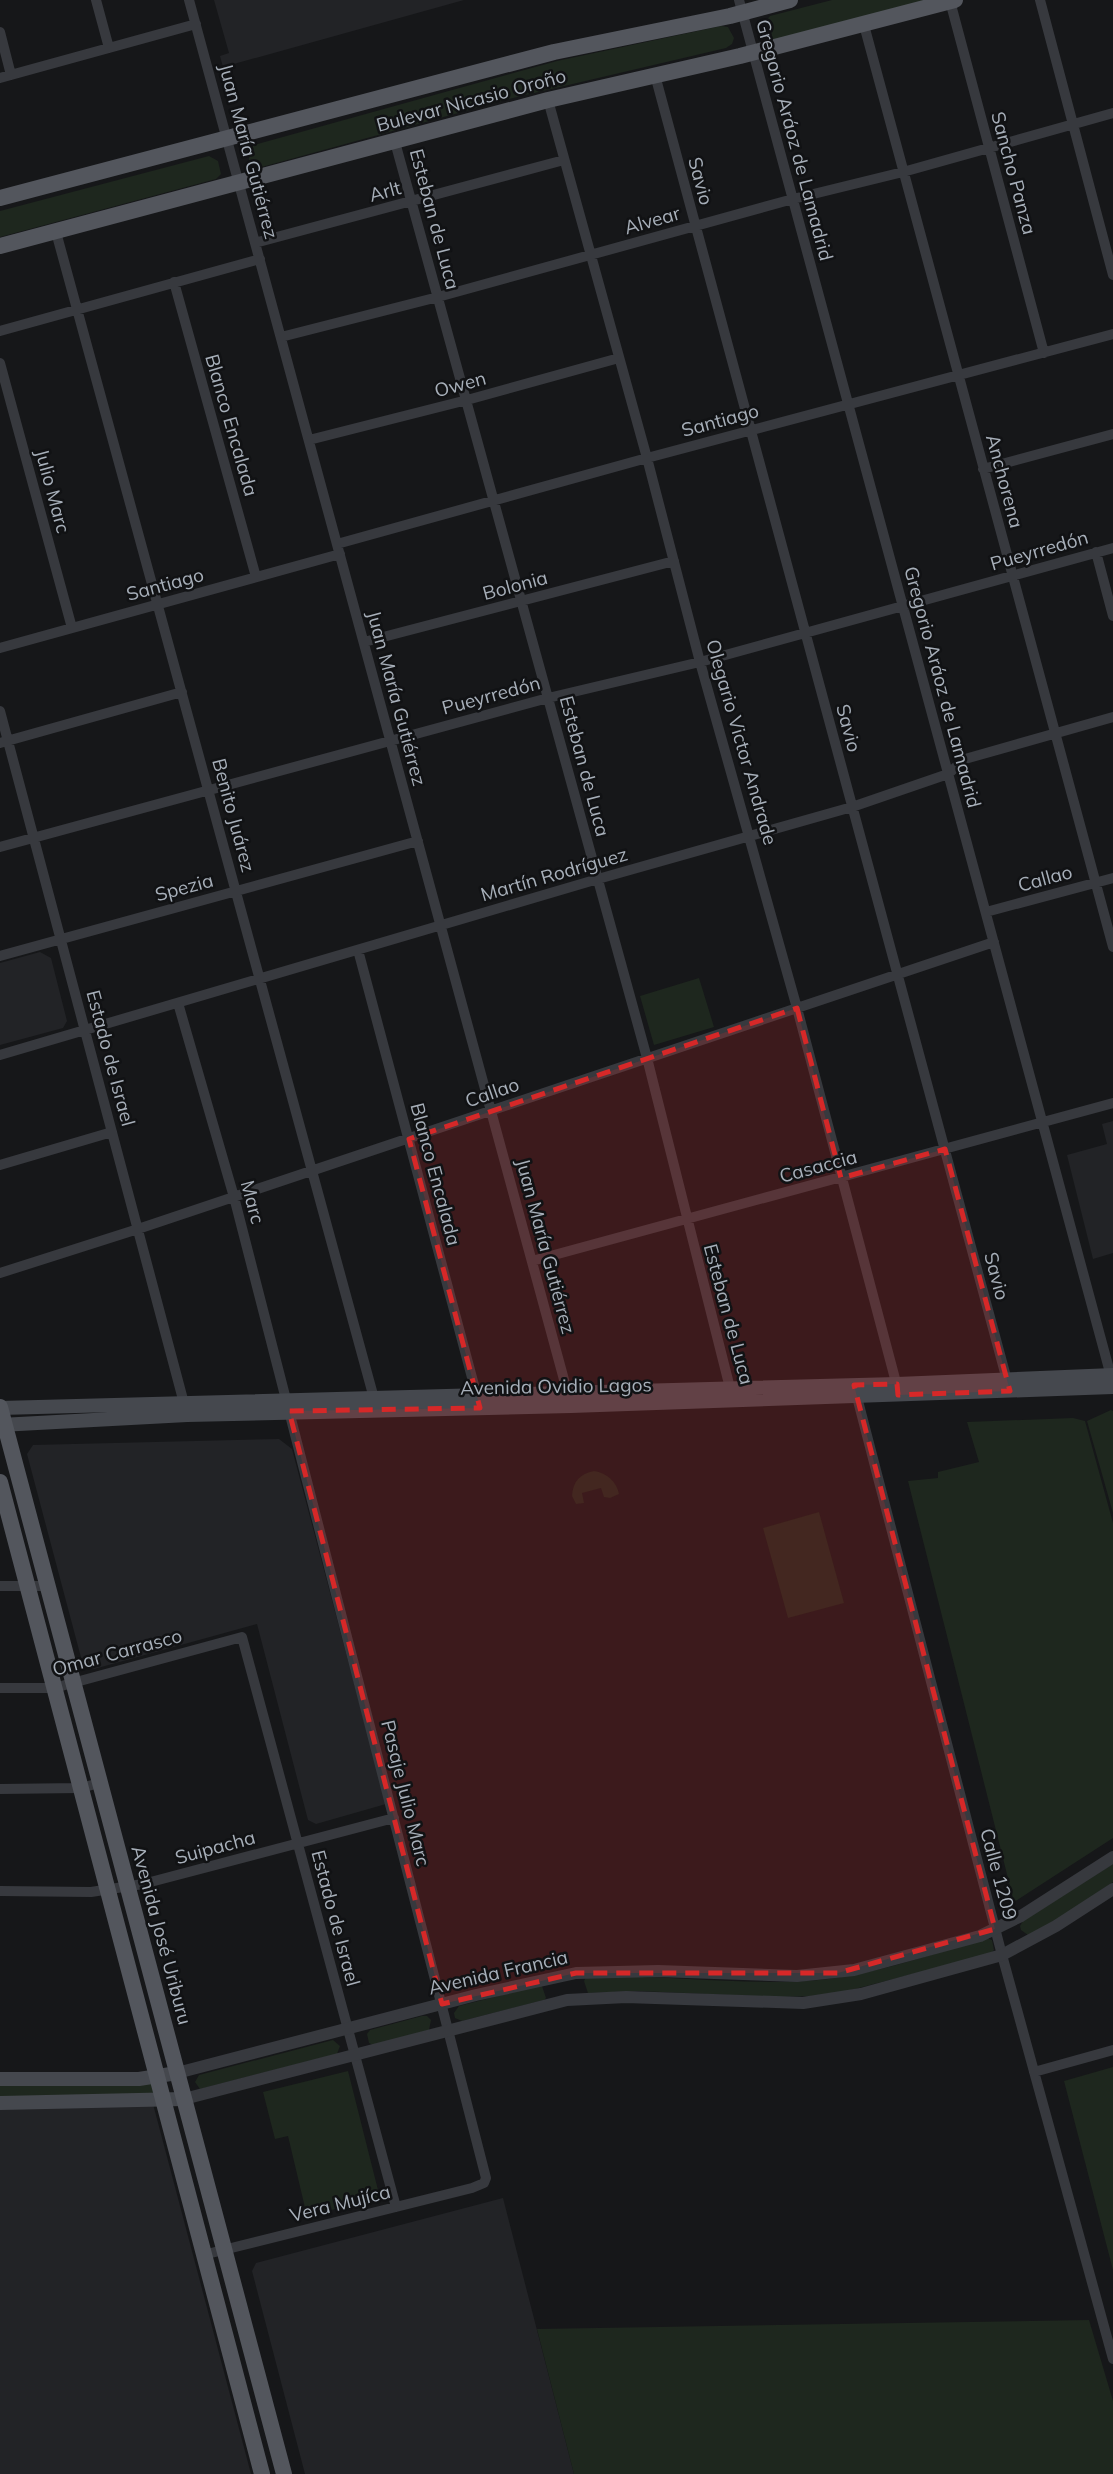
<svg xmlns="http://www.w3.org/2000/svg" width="1113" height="2474" font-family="Mulish,sans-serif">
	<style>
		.built { fill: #222326 }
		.green { fill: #1e271e }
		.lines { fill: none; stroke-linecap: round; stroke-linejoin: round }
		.minor { stroke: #37393e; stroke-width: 10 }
		.tertiary { stroke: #37393e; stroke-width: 12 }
		.secondary { stroke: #45484e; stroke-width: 14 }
		.primary { stroke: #53565d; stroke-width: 16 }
		.marked { fill: #d62828; fill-opacity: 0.2; stroke: #d62828; stroke-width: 5; stroke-dasharray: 14 9; stroke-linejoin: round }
		.labels { text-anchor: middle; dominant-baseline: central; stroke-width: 5; stroke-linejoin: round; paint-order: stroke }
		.street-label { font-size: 19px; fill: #a7afb9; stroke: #111214 }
	</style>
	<rect width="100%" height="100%" fill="#161719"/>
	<path class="built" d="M214 0H464L223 67 220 56 229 53Z
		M40 952 51 958 67 1021 63 1028 0 1045V963Z
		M1113 1121V1253L1093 1259 1067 1155 1107 1144 1102 1124Z
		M279 1439 292 1449 386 1804 316 1824 308 1820 257 1624 94 1669 83 1665 27 1454 33 1445Z
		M153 2104 251 2474H0V2109Z
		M503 2198 574 2474H305L252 2271 256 2263Z"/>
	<path class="green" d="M832 0H928L776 41C767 39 763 36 761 27L770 16Z
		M721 26 728 27 734 38 732 44 726 48 513 98 258 168 249 160V150L254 145 557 61Z
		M209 156 218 161 221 174 216 179 0 237V211Z
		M699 978 714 1027 654 1045 640 996Z
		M1111 1410 1113 1411V1513L1087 1421Z
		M1073 1418 1085 1421 1113 1523V1838L1014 1902 908 1481 938 1478V1472L979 1462 967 1422Z
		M594 1471C607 1473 617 1482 619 1494L610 1498 604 1497 601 1488 582 1493 584 1503 576 1504 572 1496C573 1481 580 1474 594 1471Z
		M819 1512 844 1603 788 1618 763 1528Z
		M1113 1864V1882L1060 1918 1028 1935 1021 1930 1020 1926 1023 1921Z
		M987 1938 992 1940 994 1950 990 1954 847 1991 811 1996 777 1997 639 1991 588 1993 584 1981 586 1977C659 1974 733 1985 805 1981 867 1978 928 1955 987 1938Z
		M537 1986H542L546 1998 544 2000 462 2021 455 2018 454 2013 459 2006Z
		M422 2016H427L431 2020 429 2030 373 2045 369 2043 367 2034 370 2030Z
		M333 2040 340 2046 337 2054 200 2089 195 2082 199 2075Z
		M1113 2067V2270L1064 2081Z
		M348 2071 380 2198 307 2216 288 2136 275 2139 263 2092Z
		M156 2077 162 2101 0 2103V2079Z
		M1089 2320 1113 2401V2474H574L537 2329Z"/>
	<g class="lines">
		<path class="minor" d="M96 0 109 48
			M189 0 569 1398
			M739 0 1112 1380
			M1040 0 1113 275
			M950 1 1044 353
			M864 25 1113 947
			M0 32 11 75
			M655 75 1008 1384
			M0 78 196 24
			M548 100 647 458 700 662 797 1008 898 1390
			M395 142 647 1058 731 1392
			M56 232 375 1402
			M255 243 564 160
			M174 282 256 577
			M0 331 260 259
			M281 337 438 297 793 199 903 172 1113 113
			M0 363 72 628
			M309 440 467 400 619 358
			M983 469 1113 434
			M337 544 647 458 1113 334
			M1096 552 1113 616
			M364 642 674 561
			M0 648 340 554
			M0 711 185 1407
			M0 743 182 692
			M0 847 548 698 700 662 1113 548
			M986 912 1113 878
			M358 950 478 1400
			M0 956 418 841
			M178 1003 234 1197 486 2178 484 2183 472 2188 203 2255
			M0 1055 598 879 852 807 948 774 965 759 1113 717
			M0 1165 112 1132
			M532 1261 1113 1103
			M0 1273 138 1229 994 942
			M857 1397 1002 1955 1113 2359
			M0 1586H48
			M0 1688H54L242 1637 396 2207
			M0 1789 80 1788 100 1783
			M0 1891 91 1892 143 1884 394 1818
			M1034 2072 1113 2050"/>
		<path class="tertiary" d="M177 2073 476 1995 576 1973 658 1971 797 1976 854 1970 980 1936 1021 1916 1113 1857
			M184 2099 567 2000 626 1997 803 2003 861 1994 1002 1955 1056 1926 1113 1889"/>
		<path class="secondary" d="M0 1408 897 1384 1113 1375
			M0 1425 187 1415 571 1406 1113 1387
			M0 2079H139L177 2073
			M0 2103 184 2099"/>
		<path class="primary" d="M0 198 554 52 730 16 790 0
			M0 246 548 100 740 56 955 0
			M0 1407 284 2474
			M0 1482 262 2474"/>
	</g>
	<path class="marked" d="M797 1008 841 1178 945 1149 1010 1391 898 1395 897 1384 854 1385 995 1929 838 1973H576L442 2004 289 1411 480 1408 409 1139Z"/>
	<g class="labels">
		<g class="street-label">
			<text transform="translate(471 100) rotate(-15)">Bulevar Nicasio Oroño</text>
			<text transform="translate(795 140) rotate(75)">Gregorio Aráoz de Lamadrid</text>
			<text transform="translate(249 151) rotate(75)">Juan María Gutiérrez</text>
			<text transform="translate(1014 173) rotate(75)">Sancho Panza</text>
			<text transform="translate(701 181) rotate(75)">Savio</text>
			<text transform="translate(385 191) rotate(-15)">Arlt</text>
			<text transform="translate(435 219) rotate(75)">Esteban de Luca</text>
			<text transform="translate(652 220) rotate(-16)">Alvear</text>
			<text transform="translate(460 384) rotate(-15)">Owen</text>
			<text transform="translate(720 420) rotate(-15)">Santiago</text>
			<text transform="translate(232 425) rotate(74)">Blanco Encalada</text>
			<text transform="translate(1005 481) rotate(75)">Anchorena</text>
			<text transform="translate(53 491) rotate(75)">Julio Marc</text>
			<text transform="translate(1039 550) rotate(-16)">Pueyrredón</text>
			<text transform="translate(165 584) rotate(-15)">Santiago</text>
			<text transform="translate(515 585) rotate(-15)">Bolonia</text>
			<text transform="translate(943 687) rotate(75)">Gregorio Aráoz de Lamadrid</text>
			<text transform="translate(491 695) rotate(-15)">Pueyrredón</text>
			<text transform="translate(397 698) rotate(75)">Juan María Gutiérrez</text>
			<text transform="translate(849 728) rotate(75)">Savio</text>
			<text transform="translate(742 742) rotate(74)">Olegario Victor Andrade</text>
			<text transform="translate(585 766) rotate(75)">Esteban de Luca</text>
			<text transform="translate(234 815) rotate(75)">Benito Juárez</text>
			<text transform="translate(554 874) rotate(-16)">Martín Rodríguez</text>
			<text transform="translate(1045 878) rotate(-15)">Callao</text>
			<text transform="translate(184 887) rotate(-15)">Spezia</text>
			<text transform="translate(111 1058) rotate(75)">Estado de Israel</text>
			<text transform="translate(492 1092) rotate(-19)">Callao</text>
			<text transform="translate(818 1166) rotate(-15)">Casaccia</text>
			<text transform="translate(436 1174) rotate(75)">Blanco Encalada</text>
			<text transform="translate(253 1202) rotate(75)">Marc</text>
			<text transform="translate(546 1246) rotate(75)">Juan María Gutiérrez</text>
			<text transform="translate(997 1276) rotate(75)">Savio</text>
			<text transform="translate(729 1314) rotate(75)">Esteban de Luca</text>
			<text transform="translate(556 1386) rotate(-1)">Avenida Ovidio Lagos</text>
			<text transform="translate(117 1652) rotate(-15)">Omar Carrasco</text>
			<text transform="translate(406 1793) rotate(76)">Pasaje Julio Marc</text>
			<text transform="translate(215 1847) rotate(-15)">Suipacha</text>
			<text transform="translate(999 1874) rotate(75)">Calle 1209</text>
			<text transform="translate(336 1918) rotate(75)">Estado de Israel</text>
			<text transform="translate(162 1935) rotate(75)">Avenida José Uriburu</text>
			<text transform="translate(498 1972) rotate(-13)">Avenida Francia</text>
			<text transform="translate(340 2203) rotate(-14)">Vera Mujíca</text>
		</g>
	</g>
</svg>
